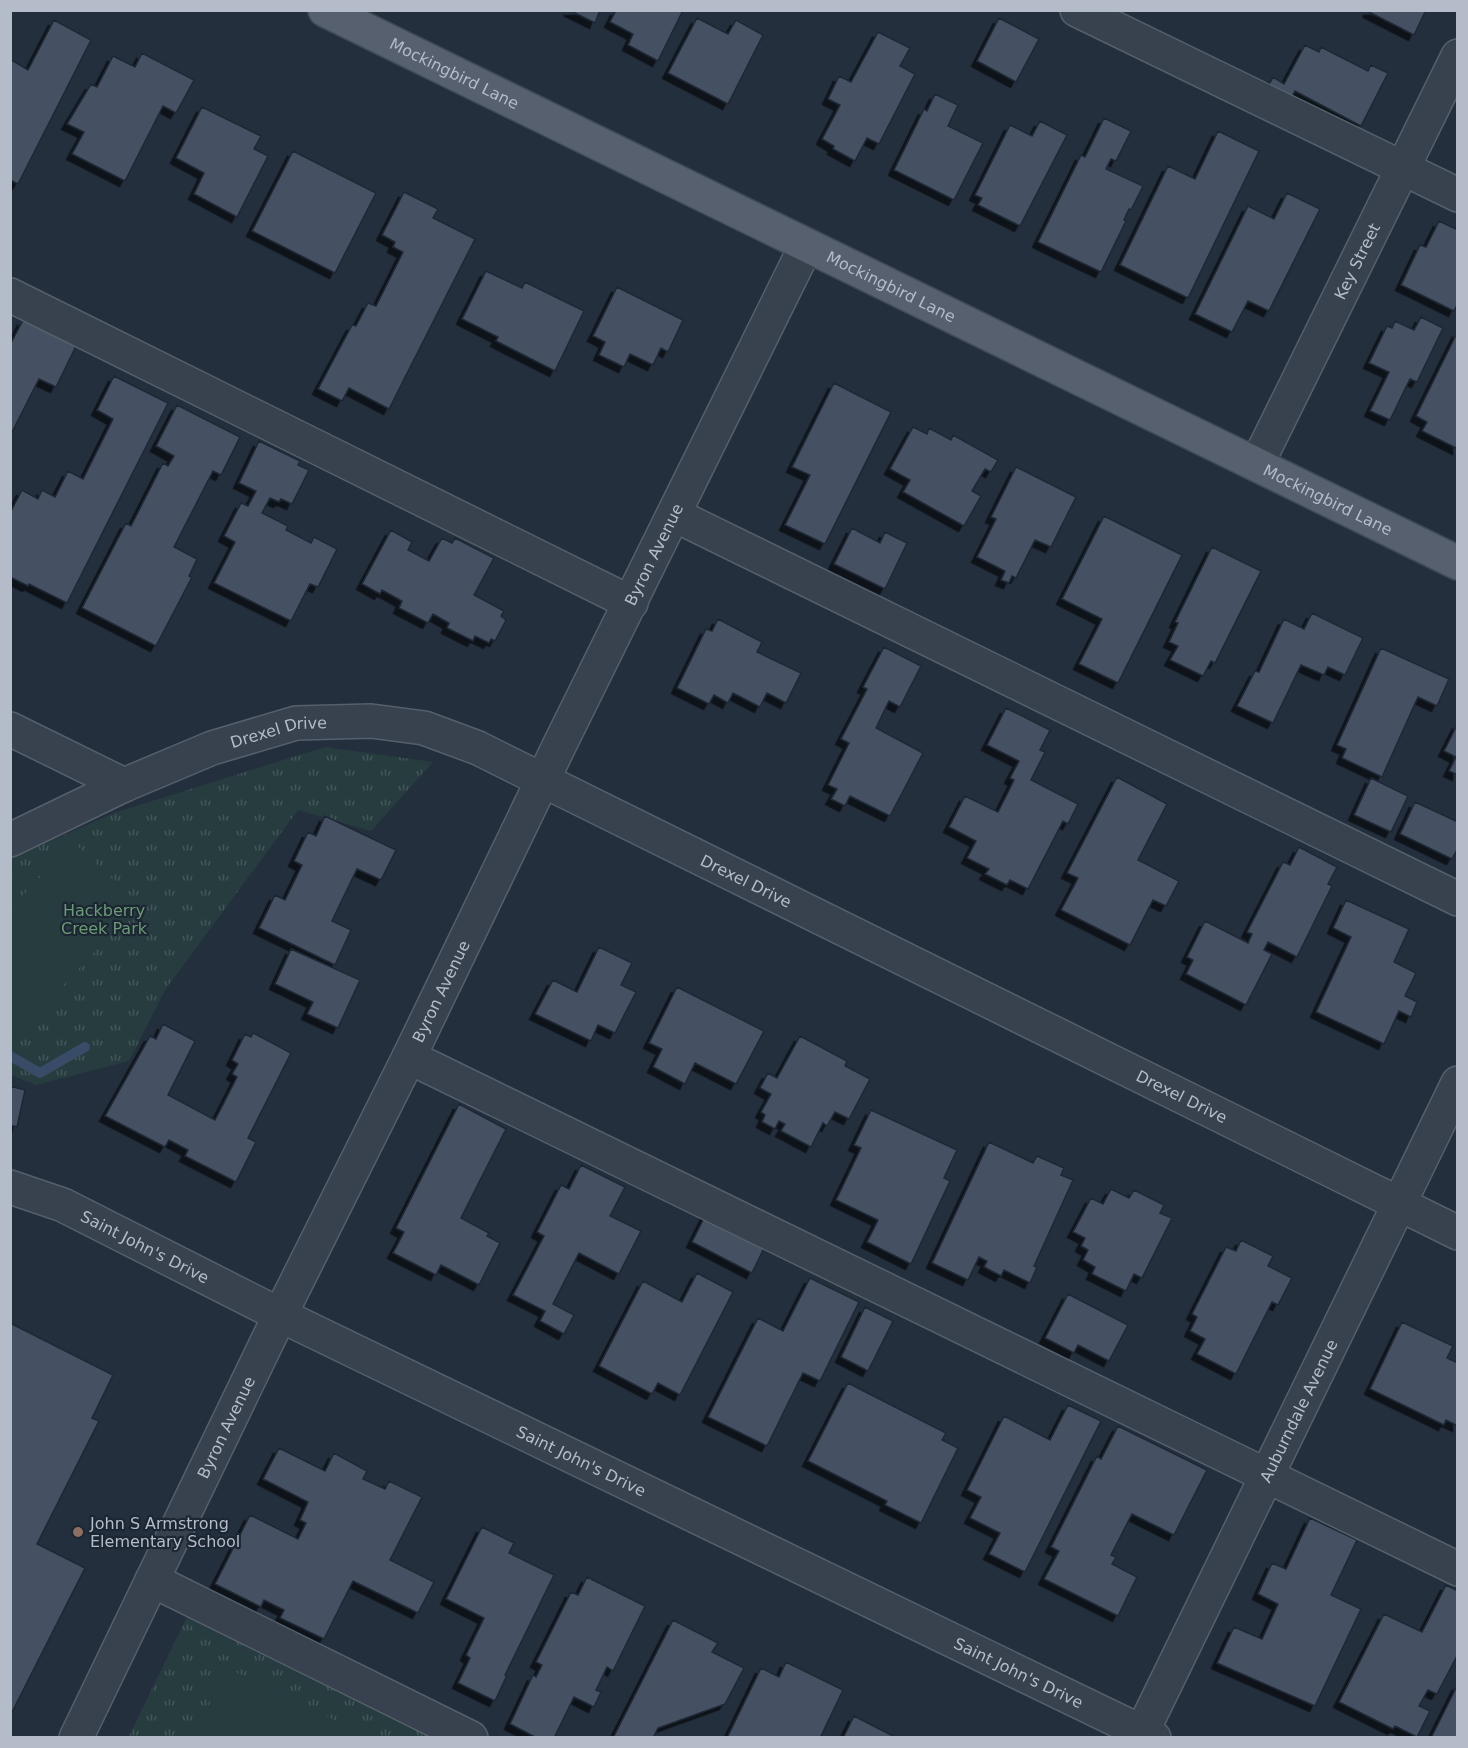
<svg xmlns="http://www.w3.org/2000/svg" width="1468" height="1748" font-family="'DejaVu Sans',sans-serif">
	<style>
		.park { fill: url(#park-tufts) }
		.pitch { fill: #263c3f }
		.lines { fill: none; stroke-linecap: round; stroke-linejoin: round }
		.stream { stroke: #394c67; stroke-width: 10 }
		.building { fill: #455162; stroke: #1f2835; stroke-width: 1.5; filter: url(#shadow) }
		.minor-casing { stroke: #565f6c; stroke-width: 36 }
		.major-casing { stroke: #414a57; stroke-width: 36 }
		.minor { stroke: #38414e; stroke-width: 33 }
		.major { stroke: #56606e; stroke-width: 33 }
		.education-dot { fill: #8d6e63; stroke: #1d2633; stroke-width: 2 }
		.labels { text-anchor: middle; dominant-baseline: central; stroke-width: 4.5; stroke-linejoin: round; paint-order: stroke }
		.street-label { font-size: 16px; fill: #b4bcc9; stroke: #1d2633 }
		.park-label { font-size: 16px; fill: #6b9a76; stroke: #1d2633 }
		.poi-label { font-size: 16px; fill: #b4bcc9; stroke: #1d2633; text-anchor: start }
	</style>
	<defs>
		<pattern id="park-tufts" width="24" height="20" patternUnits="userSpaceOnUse" patternTransform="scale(1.5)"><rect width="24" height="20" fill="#263c3f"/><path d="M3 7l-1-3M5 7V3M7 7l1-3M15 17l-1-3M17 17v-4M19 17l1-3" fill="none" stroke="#435659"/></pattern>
		<filter id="shadow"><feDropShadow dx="-5.5" dy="5.5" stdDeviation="0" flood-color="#0009"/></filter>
	</defs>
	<rect width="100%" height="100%" fill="#242f3e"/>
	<path class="park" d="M325 747 433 762 371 831 298 810 165 990 129 1061 36 1085 11 1075 10 859 114 813Z
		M187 1617 432 1737 128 1738Z"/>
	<path class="pitch" d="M73 842 139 904 11 1041V908Z
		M227 1668 369 1737H193Z"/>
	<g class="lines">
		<path class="stream" d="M10 1056 40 1073 85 1047"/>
	</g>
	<path class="building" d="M569 10H600L595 23Z
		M616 10H683L658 61 628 45 633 34 610 22Z
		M1369 10H1426L1414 35 1369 12Z
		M697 18 728 34 736 20 763 35 728 104 668 73Z
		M999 18 1039 39 1016 82 977 61Z
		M54 20 91 40 18 184 10 180V59L28 70Z
		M878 32 910 48 900 66 915 74 879 144 867 138 855 161 833 149 834 146 822 139 840 105 828 99 839 76 851 82Z
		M1305 45 1319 52 1321 47 1368 71 1371 65 1388 73 1361 126 1295 91 1287 106 1264 94 1273 77 1284 84Z
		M142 53 194 80 176 113 163 106 125 181 72 154 84 132 67 124 91 84 97 87 113 56 135 67Z
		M935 94 958 105 948 126 983 143 954 200 894 170 924 109 927 111Z
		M202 107 261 136 254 149 268 156 237 217 194 194 204 173 176 158Z
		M1104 118 1131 131 1116 161 1111 159 1106 169 1143 186 1131 210 1129 209 1124 220 1126 221 1101 272 1038 242 1081 155 1085 157Z
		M1040 121 1067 135 1020 226 978 205 982 198 975 195 1010 125 1032 136Z
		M1218 131 1259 151 1188 298 1120 265 1168 166 1195 179Z
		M293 151 376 193 335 273 252 231Z
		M404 192 438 209 433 218 475 239 389 409 349 388 342 401 318 389 352 325 356 326 368 303 376 306 403 252 393 247 395 242 382 235Z
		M1287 193 1320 209 1269 311 1248 301 1232 332 1195 314 1248 206 1274 219Z
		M1439 221 1458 230V303L1454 311 1401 285 1420 245 1426 247Z
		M486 271 522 288 525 282 584 311 555 371 496 341 498 337 462 319Z
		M617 287 683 320 668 352 661 348 653 365 630 354 624 367 599 355 605 342 593 336Z
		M1421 317 1443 328 1417 382 1410 379 1390 420 1370 411 1389 372 1369 363 1387 326 1392 328 1395 321 1414 330Z
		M23 320 76 346 56 387 39 379 10 436V345Z
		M1458 331V449L1422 431 1427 422 1416 416Z
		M114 376 168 403 67 603 29 584 28 586 10 577V513L22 490 38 499 42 490 55 497 68 471 83 479 113 419 97 410Z
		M834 383 891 412 825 544 785 525 810 475 792 467Z
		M177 405 240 437 221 475 213 471 174 547 197 559 189 576 192 577 156 646 82 608 126 523 131 526 163 463 168 466 174 456 156 446Z
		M913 427 927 434 929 428 951 440 953 435 998 460 991 472 985 469 972 491 981 496 964 526 903 492 910 480 890 469Z
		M259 441 300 461 298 465 309 470 292 504 281 499 279 502 270 498 262 513 288 526 286 530 311 543 314 537 337 549 318 587 310 584 291 621 214 583 235 542 224 536 241 503 248 506 256 491 239 483Z
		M1016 467 1076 497 1051 547 1035 540 1016 578 1012 576 1009 583 1001 580 1005 571 977 557 996 519 991 517Z
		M1104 516 1182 555 1118 683 1079 664 1102 619 1062 599Z
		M852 528 880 543 885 532 907 543 885 589 834 564Z
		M391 530 412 542 408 550 429 561 442 538 452 543 455 538 494 558 474 595 504 611 501 616 506 620 495 641 491 639 489 643 475 636 473 641 447 628 449 623 433 614 428 623 399 608 402 601 382 590 380 594 362 584Z
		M1212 547 1261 571 1215 663 1211 661 1203 676 1170 660 1178 646 1169 642 1178 623 1175 622Z
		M1312 613 1363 638 1345 675 1328 667 1324 675 1301 665 1273 723 1237 706 1255 671 1259 672 1284 619 1304 629Z
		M718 619 762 642 757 652 801 673 786 703 767 693 760 707 733 693 728 703 714 695 709 704 677 688 706 629 712 631Z
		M884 647 921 666 900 707 889 701 876 728 923 753 890 816 850 796 845 806 831 799 837 789 828 785 849 743 841 739 867 689 863 687Z
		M1381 648 1449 679 1437 706 1418 697 1382 777 1342 758 1346 749 1337 745Z
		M1006 708 1050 730 1040 750 1045 752 1031 780 1078 804 1068 824 1063 821 1028 889 1010 880 1007 885 985 874 989 869 967 858 976 841 949 827 965 796 998 812 1014 780 1010 778 1019 761 987 745Z
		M1458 723V775L1449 771 1456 757 1444 751Z
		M1117 777 1167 804 1138 860 1179 881 1166 906 1153 900 1130 945 1061 910 1078 878 1067 873Z
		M1371 778 1408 796 1391 832 1354 815Z
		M1415 802 1458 822V848L1452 859 1400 834Z
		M325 816 396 850 381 880 357 869 332 921 351 930 335 965 259 928 275 895 285 900 302 865 294 861 308 832 316 836Z
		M1299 847 1337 867 1328 884 1332 886 1297 957 1268 942 1264 950 1272 954 1246 1005 1186 974 1193 960 1187 957 1205 921 1248 943 1252 934 1247 932 1283 862 1290 865Z
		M1346 900 1409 929 1394 962 1416 973 1405 996 1417 1002 1411 1017 1399 1011 1384 1044 1316 1012 1351 937 1333 928Z
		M599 947 632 963 621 985 636 992 615 1033 598 1025 591 1041 535 1014 553 980 577 992Z
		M291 949 360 980 338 1028 307 1014 313 1002 275 984Z
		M677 987 764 1031 736 1084 695 1063 685 1084 653 1067 662 1049 649 1043Z
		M163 1024 195 1041 168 1095 215 1120 237 1077 232 1074 238 1064 232 1060 245 1034 251 1037 253 1033 291 1053 248 1138 256 1142 236 1182 185 1156 188 1150 169 1140 165 1147 105 1116 150 1036 156 1039Z
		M800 1036 847 1061 845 1066 870 1079 849 1119 835 1112 827 1126 823 1123 811 1147 781 1131 785 1124 779 1121 775 1129 762 1122 765 1115 761 1112 771 1094 760 1088 768 1073 777 1078Z
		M10 1086 25 1090 17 1127 10 1125Z
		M459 1104 506 1129 461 1218 489 1233 487 1236 500 1243 479 1285 441 1265 436 1275 393 1253 404 1232 396 1228Z
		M871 1110 957 1150 944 1178 950 1181 911 1264 867 1242 878 1220 836 1200 861 1148 854 1145Z
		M989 1142 1033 1163 1037 1156 1064 1168 1061 1175 1073 1180 1034 1266 1037 1267 1030 1283 1004 1270 1001 1276 984 1267 987 1261 979 1257 968 1280 932 1263Z
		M581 1165 625 1187 610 1216 641 1231 619 1274 579 1253 553 1304 574 1315 564 1334 540 1321 545 1311 513 1295 544 1236 537 1232 561 1185 569 1189Z
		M1111 1189 1129 1198 1134 1190 1164 1205 1160 1213 1172 1218 1142 1278 1134 1274 1126 1291 1092 1274 1095 1267 1083 1260 1088 1250 1081 1246 1085 1238 1073 1232 1091 1198 1103 1204Z
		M708 1210 768 1240 752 1273 692 1242Z
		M1241 1240 1273 1256 1268 1266 1292 1278 1278 1305 1272 1302 1236 1374 1197 1354 1205 1339 1190 1331 1197 1317 1192 1314 1226 1247 1236 1251Z
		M697 1273 733 1292 680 1395 658 1383 652 1394 599 1366 643 1281 682 1302Z
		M810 1278 859 1302 820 1381 803 1373 767 1446 708 1417 758 1318 783 1331Z
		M1068 1294 1128 1325 1109 1361 1078 1345 1074 1353 1045 1338Z
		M865 1307 893 1321 868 1371 841 1357Z
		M1402 1322 1453 1346 1447 1358 1458 1363V1426L1446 1420 1444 1425 1370 1389Z
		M10 1323 113 1375 92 1418 99 1421 37 1544 85 1568 10 1716Z
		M848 1383 946 1433 942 1440 958 1448 921 1523 885 1505 887 1501 808 1461Z
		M1068 1405 1101 1421 1025 1572 989 1554 1000 1533 970 1518 981 1497 967 1490 1004 1416 1050 1440Z
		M1118 1426 1207 1470 1174 1535 1132 1514 1111 1555 1116 1557 1112 1564 1137 1577 1118 1616 1044 1579 1059 1551 1051 1547 1097 1456 1101 1459Z
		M279 1448 325 1471 334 1453 367 1471 363 1479 385 1489 389 1481 422 1497 390 1560 434 1582 418 1613 353 1581 324 1639 280 1618 284 1610 264 1600 261 1607 215 1584 250 1515 298 1539 306 1523 300 1520 308 1502 263 1479Z
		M1310 1518 1357 1540 1331 1595 1361 1609 1315 1706 1217 1663 1234 1627 1262 1639 1278 1604 1258 1594 1272 1563 1286 1569Z
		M482 1527 514 1543 509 1553 554 1575 505 1675H507L495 1701 458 1683 470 1658 466 1655 484 1618 446 1599Z
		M587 1577 645 1606 613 1671 607 1667 596 1690 601 1692 594 1707 574 1697 554 1738H537L510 1724 533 1675 536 1677 542 1665 536 1662 571 1592 578 1595Z
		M1446 1585 1458 1591V1654L1437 1694 1428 1690 1419 1706 1430 1711 1417 1737 1395 1726 1393 1729 1339 1702 1384 1614 1422 1632Z
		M673 1620 718 1643 712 1652 744 1668 725 1704 658 1728 653 1738H613Z
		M786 1662 843 1690 820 1738H727L761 1668 779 1677Z
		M1458 1684V1738H1431Z
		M854 1716 897 1738H843Z"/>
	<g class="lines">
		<defs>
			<g id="minor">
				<path d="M1077 10 1458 195"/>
				<path d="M10 295 631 603"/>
				<path id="s1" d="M1257 464 1458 56"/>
				<path d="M675 515 1458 899"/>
				<path d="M10 729 124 785"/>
				<path id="s2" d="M10 840 124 785 212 748 296 723 371 721 424 728 478 748 508 763 1458 1233"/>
				<path d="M409 1057 1458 1569"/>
				<path id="s3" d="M10 1187 63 1205 280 1315 1154 1738"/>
				<path d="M152 1580 471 1738"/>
				<path id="s4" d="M76 1738 280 1315 409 1057 559 746 806 246"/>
				<path id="s5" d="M1139 1738 1458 1083"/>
			</g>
			<g id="major">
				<path id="s6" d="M325 10 1458 563"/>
			</g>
		</defs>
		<use href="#minor" class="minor-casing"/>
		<use href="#major" class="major-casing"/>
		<use href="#minor" class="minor"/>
		<use href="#major" class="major"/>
	</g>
	<circle class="education-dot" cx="78" cy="1532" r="6"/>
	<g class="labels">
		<g class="street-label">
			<text stroke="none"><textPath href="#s6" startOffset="144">Mockingbird Lane</textPath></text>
			<text stroke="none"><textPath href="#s1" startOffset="226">Key Street</textPath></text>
			<text stroke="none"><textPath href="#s6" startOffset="630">Mockingbird Lane</textPath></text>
			<text stroke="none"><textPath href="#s6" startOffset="1116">Mockingbird Lane</textPath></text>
			<text stroke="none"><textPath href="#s4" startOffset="1317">Byron Avenue</textPath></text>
			<text stroke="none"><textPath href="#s2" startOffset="291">Drexel Drive</textPath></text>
			<text stroke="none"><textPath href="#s2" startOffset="795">Drexel Drive</textPath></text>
			<text stroke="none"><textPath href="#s4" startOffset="831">Byron Avenue</textPath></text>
			<text stroke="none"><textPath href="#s2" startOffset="1281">Drexel Drive</textPath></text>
			<text stroke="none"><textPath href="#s3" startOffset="148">Saint John's Drive</textPath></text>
			<text stroke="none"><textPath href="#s5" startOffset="364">Auburndale Avenue</textPath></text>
			<text stroke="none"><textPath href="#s4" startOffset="345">Byron Avenue</textPath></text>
			<text stroke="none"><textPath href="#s3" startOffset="634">Saint John's Drive</textPath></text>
			<text stroke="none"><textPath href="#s3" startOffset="1120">Saint John's Drive</textPath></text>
		</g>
		<g class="park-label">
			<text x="104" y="910">Hackberry<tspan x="104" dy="18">Creek Park</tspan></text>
		</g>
		<g class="poi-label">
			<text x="90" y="1523">John S Armstrong<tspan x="90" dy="18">Elementary School</tspan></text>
		</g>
	</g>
	<rect width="1468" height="1748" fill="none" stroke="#b4bcc9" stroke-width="24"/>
</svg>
